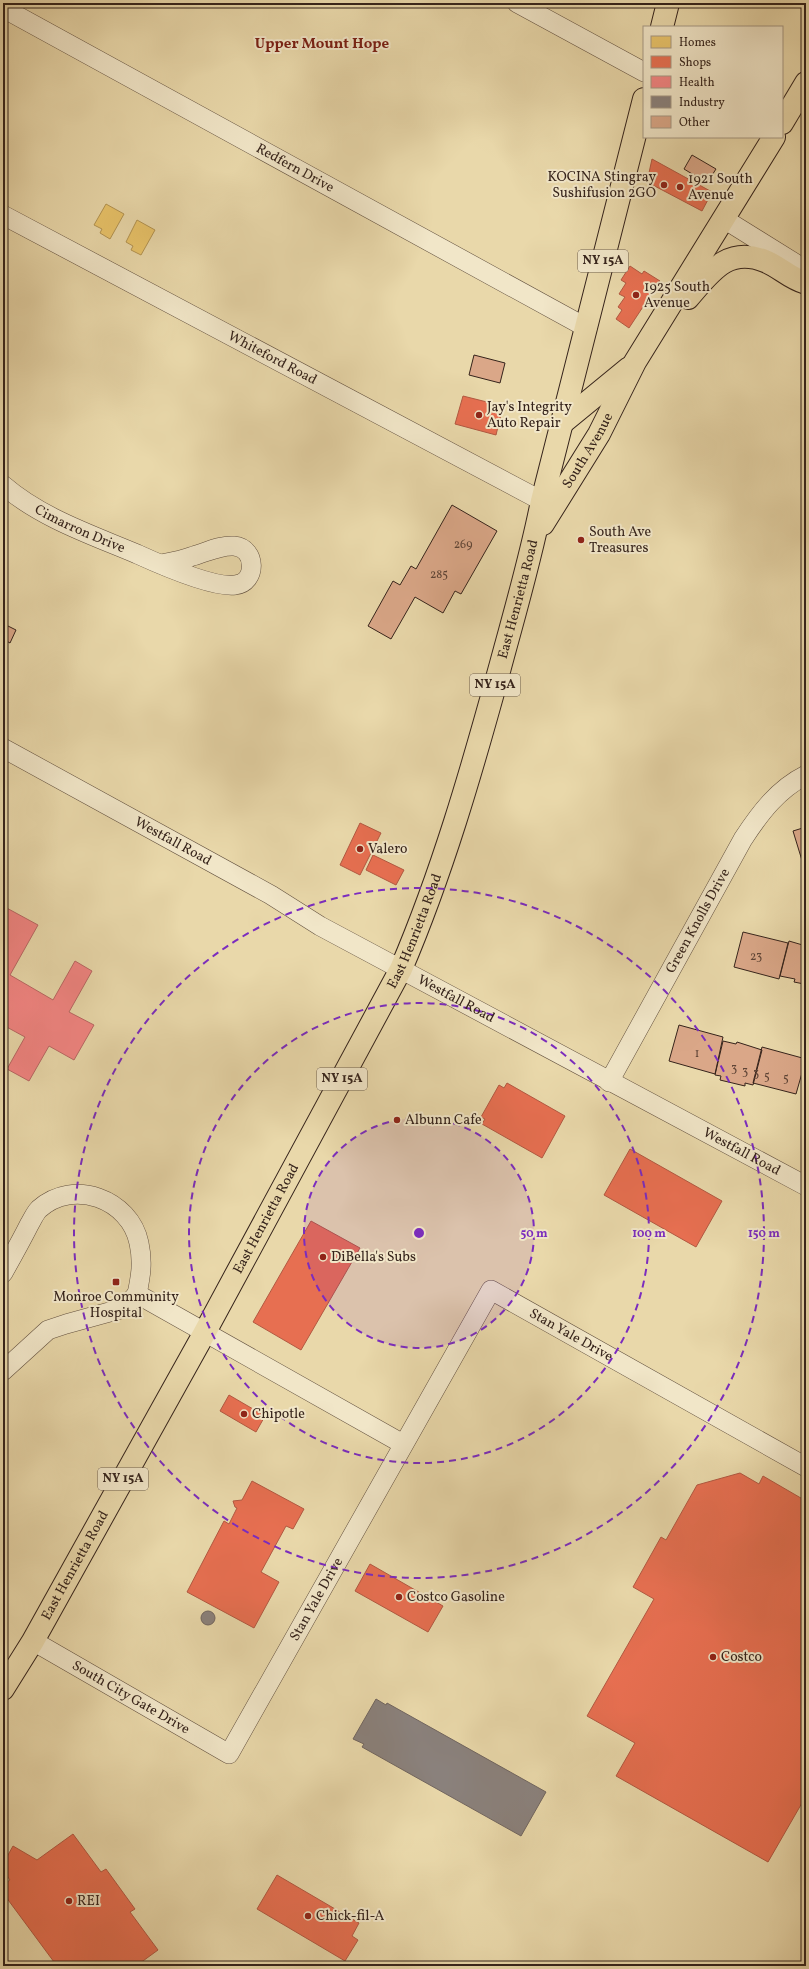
<svg xmlns="http://www.w3.org/2000/svg" width="809" height="1969" font-family="Vollkorn,serif">
	<style>
		.homes { fill: #e9c46a; stroke: #b39452 }
		.shops { fill: #e76f51; stroke: #b25841 }
		.health { fill: #f28482; stroke: #b96763 }
		.industry { fill: #8a817c; stroke: #70655f }
		.building { fill: #daa788; stroke: #35231b }
		.lines { fill: none; stroke-linecap: round; stroke-linejoin: round }
		.minor-casing { stroke: #62503f; stroke-width: 20 }
		.major-casing { stroke: #35231b; stroke-width: 24 }
		.minor { stroke: #f1e6c8; stroke-width: 19 }
		.major { stroke: #e9d8aa; stroke-width: 22 }
		.ring { fill: none; stroke: #7b2cbf; stroke-width: 2; stroke-dasharray: 7 5 }
		.poi-dot { fill: #8f2418; stroke: #f1e6c8; stroke-width: 1.5 }
		.labels { text-anchor: middle; dominant-baseline: central; stroke-width: 4; stroke-linejoin: round; paint-order: stroke }
		.number-label { font-size: 12px; fill: #5e4436 }
		.shield { fill: #f1e6c8; stroke: #6d5e4f; stroke-width: 1 }
		.shield-label { font-size: 13px; font-weight: bold; fill: #35231b }
		.street-label { font-size: 14px; fill: #35231b; stroke: #f1e6c8 }
		.poi-label { font-size: 14px; fill: #35231b; stroke: #f1e6c8; text-anchor: start }
		.neighbourhood-label { font-size: 15px; font-weight: bold; fill: #7a1f14; stroke: #f1e6c8 }
		.centre { fill: #7b2cbf; stroke: #f1e6c8; stroke-width: 2 }
		.ring-label { font-size: 12px; text-anchor: middle; font-weight: bold; fill: #7b2cbf; stroke: #f1e6c8; stroke-width: 4; stroke-linejoin: round; paint-order: stroke }
	</style>
	<rect width="100%" height="100%" fill="#e9d8aa"/>
	<filter id="stains"><feTurbulence type="fractalNoise" baseFrequency=".005" numOctaves="4"/><feColorMatrix values="0 0 0 0 .2 0 0 0 0 .09 0 0 0 0 .02 0 0 0 .5 -.17"/></filter>
	<radialGradient id="worn" r=".72"><stop offset=".6" stop-color="#630" stop-opacity="0"/><stop offset="1" stop-color="#630" stop-opacity=".3"/></radialGradient>
	<path class="homes" d="M106 204 124 214 110 239 100 233 102 229 94 225Z
		M137 220 155 230 141 255 131 250 133 246 126 242Z"/>
	<path class="shops" d="M652 159 712 192 702 211 647 182Z
		M630 266 642 274 644 271 660 281 629 328 616 319 622 310 618 307 625 297 619 294 626 283 621 280Z
		M463 396 503 406 496 435 455 424Z
		M360 823 381 833 360 875 340 865Z
		M373 855 404 870 396 885 366 870Z
		M507 1083 565 1116 542 1158 482 1124 485 1119 481 1117 499 1085 504 1088Z
		M630 1149 722 1201 696 1247 604 1195Z
		M311 1221 360 1248 301 1350 253 1322Z
		M229 1395 265 1416 256 1432 220 1411Z
		M740 1473 759 1484 763 1476 806 1501V1796L768 1862 616 1776 635 1743 587 1716 654 1599 633 1587 661 1537 666 1540 697 1485Z
		M252 1481 304 1509 293 1529 286 1526 261 1572 279 1582 254 1628 187 1592 224 1521 229 1524 237 1508 235 1507 233 1501 242 1500Z
		M370 1564 443 1606 428 1632 355 1591Z
		M73 1834 101 1872 106 1869 135 1909 130 1912 158 1950 136 1966H57L3 1893V1885L10 1880 3 1870V1864L13 1846 37 1860Z
		M277 1875 359 1923 352 1936 358 1940 345 1961 257 1909Z"/>
	<path class="health" d="M3 906 38 925 10 975 53 1000 75 961 92 971 69 1012 94 1025 74 1060 49 1046 29 1081 7 1069 25 1037 3 1025Z"/>
	<path class="industry" d="M201 1618a7 7 0 1 1 14 0a7 7 0 1 1-14 0Z
		M376 1699 386 1705 387 1703 546 1792 521 1836 362 1747 364 1744 353 1739Z"/>
	<path class="building" d="M692 155 716 169 707 183 684 169Z
		M474 355 505 363 500 383 469 375Z
		M452 505 497 531 461 594 455 591 443 613 415 597 391 639 368 626 393 581 400 585 411 566 416 569Z
		M4 624 16 630 10 643 3 639Z
		M806 827V867H804L793 831Z
		M743 932 788 943 779 979 734 967Z
		M789 941 806 946V983L804 984 794 982 795 979 780 976Z
		M679 1025 723 1037 715 1074 669 1061Z
		M723 1041 736 1044 737 1042 762 1050 753 1085 745 1083V1086L720 1080 721 1076 715 1075Z
		M762 1047 806 1059 796 1094 753 1083Z"/>
	<g class="lines">
		<defs>
			<g id="minor">
				<path d="M517 3 644 72"/>
				<path id="s1" d="M3 8 587 328"/>
				<path id="s2" d="M3 215 542 501"/>
				<path d="M724 219 806 270"/>
				<path id="s3" d="M3 485C41 518 92 535 137 554 159 564 213 588 235 585 257 583 257 548 234 546 220 545 207 552 193 556 183 560 172 562 161 564"/>
				<path id="s4" d="M3 748 271 895 320 926 806 1186"/>
				<path id="s5" d="M609 1082 743 839C760 813 778 789 806 775"/>
				<path d="M3 1273C12 1257 21 1241 29 1225 32 1220 35 1213 39 1209 73 1178 130 1199 139 1243 143 1262 141 1275 137 1294"/>
				<path d="M137 1294 403 1444"/>
				<path d="M3 1371 48 1330 66 1324 124 1308 137 1294"/>
				<path id="s6" d="M33 1641 229 1754 491 1290 806 1467"/>
			</g>
			<g id="major">
				<path d="M662 27 668 3"/>
				<path d="M782 123 806 83"/>
				<path d="M688 298C710 273 727 246 765 261 780 267 789 278 806 283"/>
				<path d="M562 423 629 368"/>
				<path id="s7" d="M543 524 599 434 635 362 774 137"/>
				<path id="s8" d="M3 1689 33 1641 205 1332 401 969C442 873 471 773 499 671 514 615 531 558 542 501L644 99"/>
			</g>
		</defs>
		<use href="#minor" class="minor-casing"/>
		<use href="#major" class="major-casing"/>
		<use href="#minor" class="minor"/>
		<use href="#major" class="major"/>
	</g>
	<circle cx="419" cy="1233" r="115" fill="#7b2cbf" fill-opacity=".12"/>
	<g class="ring">
		<circle cx="419" cy="1233" r="115"/>
		<circle cx="419" cy="1233" r="230"/>
		<circle cx="419" cy="1233" r="345"/>
	</g>
	<g class="poi-dot">
		<circle cx="664" cy="185" r="4"/>
		<circle cx="680" cy="187" r="4"/>
		<circle cx="636" cy="295" r="4"/>
		<circle cx="479" cy="415" r="4"/>
		<circle cx="581" cy="540" r="4"/>
		<circle cx="360" cy="849" r="4"/>
		<circle cx="397" cy="1120" r="4"/>
		<circle cx="323" cy="1257" r="4"/>
		<rect x="112" y="1278" width="8" height="8" rx="2"/>
		<circle cx="244" cy="1414" r="4"/>
		<circle cx="399" cy="1597" r="4"/>
		<circle cx="713" cy="1657" r="4"/>
		<circle cx="69" cy="1901" r="4"/>
		<circle cx="308" cy="1916" r="4"/>
	</g>
	<g class="labels">
		<g class="number-label">
			<text x="463" y="545">269</text>
			<text x="439" y="575">285</text>
			<text x="756" y="957">23</text>
			<text x="697" y="1054">1</text>
			<text x="734" y="1069">3</text>
			<text x="745" y="1072">3</text>
			<text x="756" y="1074">3</text>
			<text x="767" y="1077">5</text>
			<text x="786" y="1079">5</text>
		</g>
		<g class="shield">
			<rect x="578" y="250" width="50" height="22" rx="3"/>
			<rect x="470" y="674" width="50" height="22" rx="3"/>
			<rect x="317" y="1068" width="50" height="22" rx="3"/>
			<rect x="98" y="1468" width="50" height="22" rx="3"/>
		</g>
		<g class="shield-label">
			<text x="603" y="261">NY 15A</text>
			<text x="495" y="685">NY 15A</text>
			<text x="342" y="1079">NY 15A</text>
			<text x="123" y="1479">NY 15A</text>
		</g>
		<g class="street-label">
			<text stroke="none"><textPath href="#s1" startOffset="333">Redfern Drive</textPath></text>
			<text stroke="none"><textPath href="#s2" startOffset="305">Whiteford Road</textPath></text>
			<text stroke="none"><textPath href="#s7" startOffset="86">South Avenue</textPath></text>
			<text stroke="none"><textPath href="#s3" startOffset="89">Cimarron Drive</textPath></text>
			<text stroke="none"><textPath href="#s8" startOffset="1211">East Henrietta Road</textPath></text>
			<text stroke="none"><textPath href="#s4" startOffset="194">Westfall Road</textPath></text>
			<text stroke="none"><textPath href="#s5" startOffset="184">Green Knolls Drive</textPath></text>
			<text stroke="none"><textPath href="#s8" startOffset="863">East Henrietta Road</textPath></text>
			<text stroke="none"><textPath href="#s4" startOffset="518">Westfall Road</textPath></text>
			<text stroke="none"><textPath href="#s4" startOffset="842">Westfall Road</textPath></text>
			<text stroke="none"><textPath href="#s8" startOffset="539">East Henrietta Road</textPath></text>
			<text stroke="none"><textPath href="#s6" startOffset="851">Stan Yale Drive</textPath></text>
			<text stroke="none"><textPath href="#s8" startOffset="143">East Henrietta Road</textPath></text>
			<text stroke="none"><textPath href="#s6" startOffset="404">Stan Yale Drive</textPath></text>
			<text stroke="none"><textPath href="#s6" startOffset="113">South City Gate Drive</textPath></text>
		</g>
		<g class="poi-label">
			<text x="656" y="177" text-anchor="end">KOCINA Stingray<tspan x="656" dy="16">Sushifusion 2GO</tspan></text>
			<text x="688" y="179">1921 South<tspan x="688" dy="16">Avenue</tspan></text>
			<text x="644" y="287">1925 South<tspan x="644" dy="16">Avenue</tspan></text>
			<text x="487" y="407">Jay's Integrity<tspan x="487" dy="16">Auto Repair</tspan></text>
			<text x="589" y="532">South Ave<tspan x="589" dy="16">Treasures</tspan></text>
			<text x="368" y="849">Valero</text>
			<text x="405" y="1120">Albunn Cafe</text>
			<text x="331" y="1257">DiBella's Subs</text>
			<text x="116" y="1297" text-anchor="middle">Monroe Community<tspan x="116" dy="16">Hospital</tspan></text>
			<text x="252" y="1414">Chipotle</text>
			<text x="407" y="1597">Costco Gasoline</text>
			<text x="721" y="1657">Costco</text>
			<text x="77" y="1901">REI</text>
			<text x="316" y="1916">Chick-fil-A</text>
		</g>
		<g class="neighbourhood-label">
			<text x="322" y="44">Upper Mount Hope</text>
		</g>
	</g>
	<circle cx="419" cy="1233" r="6" class="centre"/>
	<g class="ring-label">
		<text x="534" y="1237">50 m</text>
		<text x="649" y="1237">100 m</text>
		<text x="764" y="1237">150 m</text>
	</g>
	<rect width="809" height="1969" fill="none" stroke="#e9d8aa" stroke-width="16"/>
	<rect x="4" y="4" width="801" height="1961" fill="none" stroke="#35231b" stroke-width="2"/>
	<rect x="8" y="8" width="793" height="1953" fill="none" stroke="#35231b"/>
	<rect x="643" y="26" width="140" height="112" fill="#f1e6c8" stroke="#a69883"/>
	<rect x="651" y="36" width="20" height="12" fill="#e9c46a" stroke="#a69883"/>
	<text x="679" y="46" font-size="12" fill="#35231b">Homes</text>
	<rect x="651" y="56" width="20" height="12" fill="#e76f51" stroke="#a69883"/>
	<text x="679" y="66" font-size="12" fill="#35231b">Shops</text>
	<rect x="651" y="76" width="20" height="12" fill="#f28482" stroke="#a69883"/>
	<text x="679" y="86" font-size="12" fill="#35231b">Health</text>
	<rect x="651" y="96" width="20" height="12" fill="#8a817c" stroke="#a69883"/>
	<text x="679" y="106" font-size="12" fill="#35231b">Industry</text>
	<rect x="651" y="116" width="20" height="12" fill="#daa788" stroke="#a69883"/>
	<text x="679" y="126" font-size="12" fill="#35231b">Other</text>
	<rect width="100%" height="100%" filter="url(#stains)"/>
	<rect width="100%" height="100%" fill="url(#worn)"/>
</svg>
